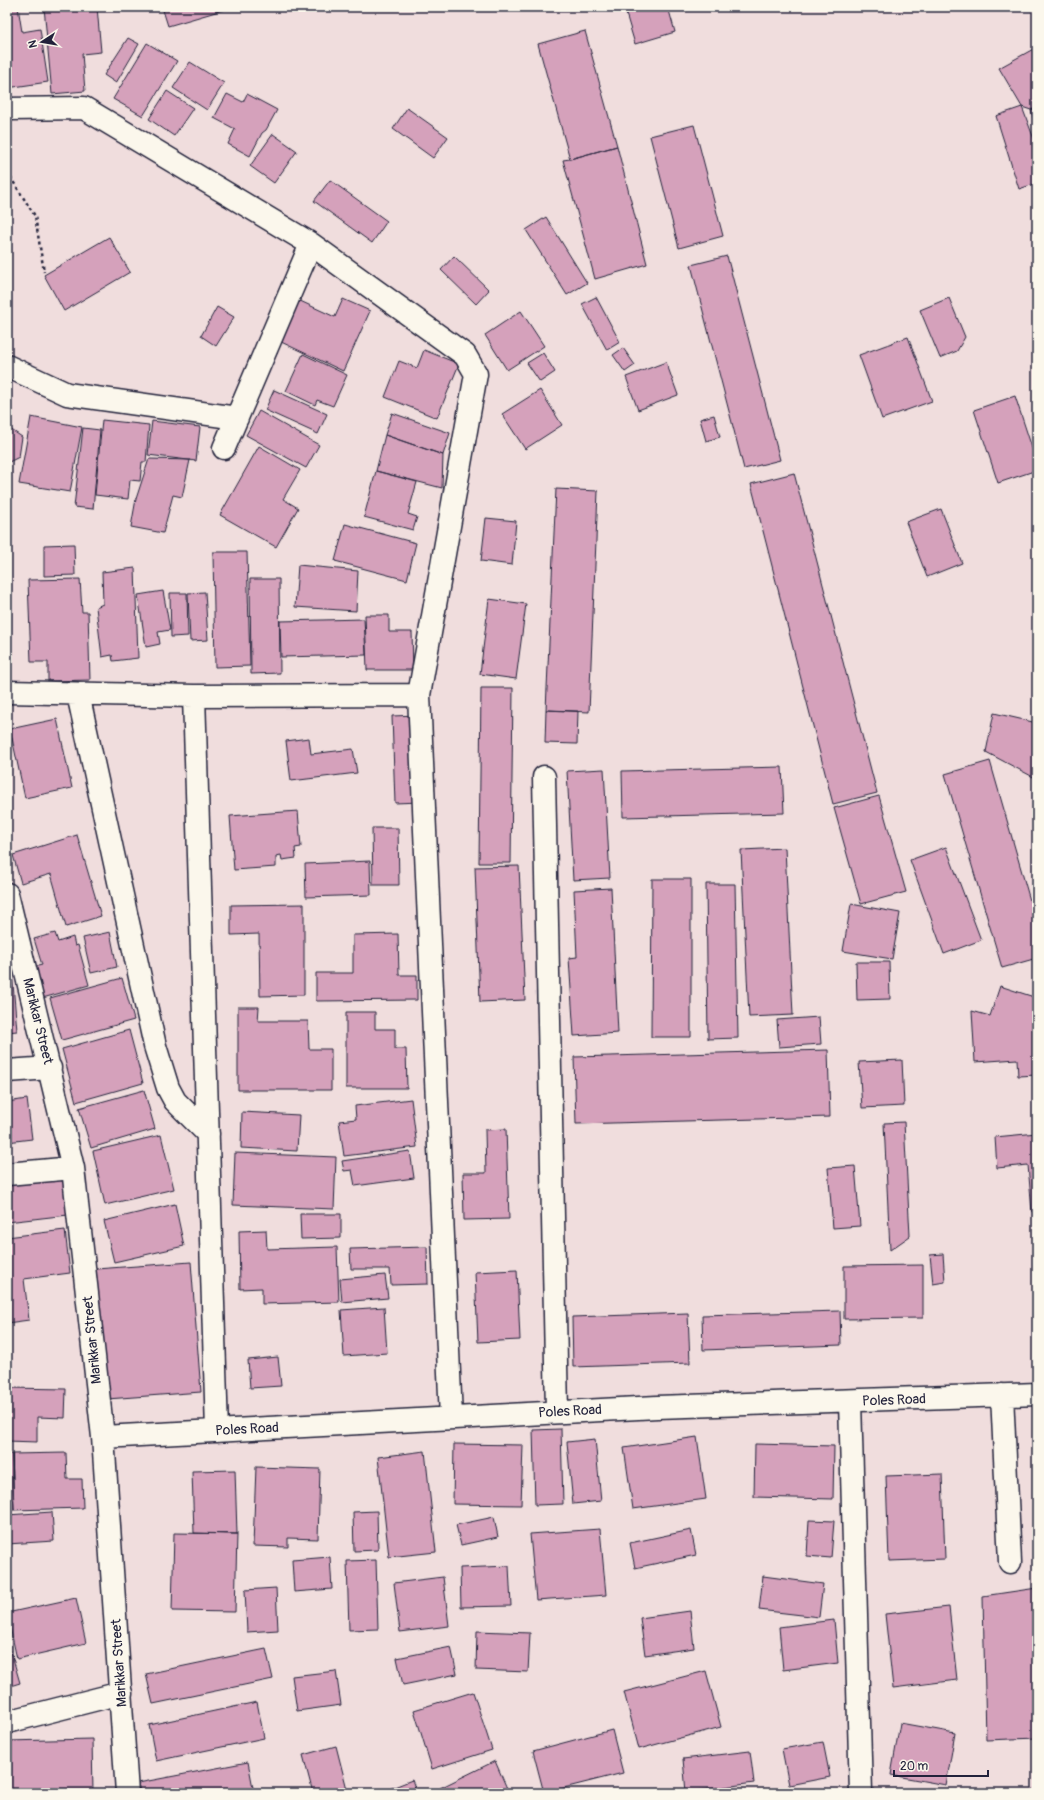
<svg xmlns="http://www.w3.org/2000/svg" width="1044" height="1800" font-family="Pangolin,sans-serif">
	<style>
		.building { fill: #d5a1bb; stroke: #22223b }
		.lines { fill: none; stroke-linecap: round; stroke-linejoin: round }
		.minor-casing { stroke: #22223b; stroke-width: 25 }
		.path { stroke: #22223b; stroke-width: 2.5; stroke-dasharray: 3 3; stroke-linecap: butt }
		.minor { stroke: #fbf7ec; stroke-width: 22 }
		.labels { text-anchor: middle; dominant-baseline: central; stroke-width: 3; stroke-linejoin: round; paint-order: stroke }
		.street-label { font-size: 14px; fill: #22223b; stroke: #fbf7ec }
	</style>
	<rect width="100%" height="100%" fill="#f0dddd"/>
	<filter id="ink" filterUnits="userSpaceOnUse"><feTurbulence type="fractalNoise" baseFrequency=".025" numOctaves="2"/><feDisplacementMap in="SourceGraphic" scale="8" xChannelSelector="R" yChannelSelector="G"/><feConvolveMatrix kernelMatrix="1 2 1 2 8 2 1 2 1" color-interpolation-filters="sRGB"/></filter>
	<g filter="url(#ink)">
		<path class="building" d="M7 7H18L22 32 40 29 48 82 7 88Z
			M44 7H97L101 52 82 54 85 91 52 94Z
			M162 7H233L168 26Z
			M624 7H668L675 32 635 44Z
			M585 31 617 146 570 159 538 44Z
			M128 38 139 44 116 83 104 75Z
			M147 43 177 61 143 116 113 99Z
			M1037 47V107L1031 110 1022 107 999 68Z
			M190 62 224 83 207 110 173 88Z
			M167 91 193 108 174 136 149 119Z
			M227 94 243 102 247 94 277 110 266 130 262 133 250 156 228 144 235 129 214 118Z
			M1022 107 1037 147V183L1019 189 996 116Z
			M1037 107V132L1031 110Z
			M407 108 448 137 433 158 393 129Z
			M694 125 723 236 679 248 650 136Z
			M273 134 297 151 274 183 250 166Z
			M617 146 647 264 595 279 563 160 570 159Z
			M330 180 387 221 372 243 314 201Z
			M546 217 587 283 567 295 526 230Z
			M109 237 130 272 64 311 44 275Z
			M454 256 489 290 476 304 441 270Z
			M727 256 780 460 744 469 691 265Z
			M596 297 620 342 607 350 582 304Z
			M949 298 965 337 957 351 940 358 920 310Z
			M343 299 370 311 343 371 279 341 298 300 335 317Z
			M217 307 234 317 216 346 201 336Z
			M521 311 544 346 507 370 485 335Z
			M908 337 932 401 882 419 859 355Z
			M623 348 635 365 625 372 613 355Z
			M424 350 459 364 437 418 385 397 399 361 417 368Z
			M543 353 555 372 540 382 527 363Z
			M303 354 347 375 333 406 317 400 315 405 286 391Z
			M666 362 678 395 638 410 626 377Z
			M274 390 327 414 318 434 265 410Z
			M540 390 562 425 525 449 502 414Z
			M1015 396 1037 463V470L998 483 974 410Z
			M259 411 319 445 306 468 246 435Z
			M392 413 450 433 443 455 385 435Z
			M714 415 720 437 706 441 700 419Z
			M31 417 82 427 70 492 19 484Z
			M102 420 149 425 146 462H142L140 481 130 480 128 499 95 495Z
			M152 421 200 427 196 461 148 455Z
			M7 427 22 437 19 457 7 463Z
			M83 428 100 430 93 509 74 507Z
			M385 435 443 455 442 488 376 471Z
			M259 446 300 470 283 499 298 508 276 547 220 515Z
			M149 459 190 460 182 497 173 495 163 533 131 527 136 499Z
			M376 471 417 482 408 514 417 517 413 530 364 517Z
			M794 473 877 793 833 804 751 484Z
			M556 489 598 491 589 712 546 710Z
			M941 509 962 563 927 577 906 522Z
			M486 518 516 521 512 565 481 561Z
			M345 524 416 543 407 580 335 561Z
			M74 544 75 575 44 576V545Z
			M213 552H247L250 666 215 667Z
			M298 565 358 571 356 611 295 607Z
			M135 568 138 658 113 661 112 655 102 657 96 607 103 604 102 572Z
			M80 579 82 612H88L90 680 48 681V662H31L28 580Z
			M250 579H279L280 673 251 674Z
			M163 591 170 630 158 632 160 644 146 647 138 595Z
			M205 592 208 640 190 641 188 593Z
			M170 593H187L188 636 171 637Z
			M489 599 526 604 516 679 480 674Z
			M365 615H389V632H412L413 670H367Z
			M364 619 366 655 281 657 280 621Z
			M481 688H513L511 863H479Z
			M546 710 578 711 577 744 545 743Z
			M994 713 1037 723V779L986 752Z
			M418 715 421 802 395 803 392 716Z
			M57 719 72 788 25 798 10 729Z
			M309 738 311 754 353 749 357 773 291 781 286 741Z
			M990 761 1037 925V958L1002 968 945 774Z
			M782 767 784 813 623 817 622 771Z
			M604 769 610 878 573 880 567 771Z
			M879 796 906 892 861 904 834 808Z
			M298 811 301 847 295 848 296 858 282 860 281 855 276 856V867L234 870 230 816Z
			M372 828H398L399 885H373Z
			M77 835 101 916 66 927 51 874 21 883 13 855Z
			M946 847 981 940 944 954 910 860Z
			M785 848 793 1015 749 1017 741 850Z
			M370 861 371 895 306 897 305 864Z
			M519 866 525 1000 480 1002 475 867Z
			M652 879H691V1037H651Z
			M706 884H735L738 1038 708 1039Z
			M611 888 618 1033 574 1036 569 958 577 957 574 890Z
			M304 904V995L260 996 259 934 231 935V905Z
			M851 904 900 913 892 959 843 951Z
			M110 932 117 967 91 973 83 938Z
			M55 933 58 942 73 937 75 946 78 945 89 985 39 999 30 968 42 965 34 939Z
			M398 934 399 975H417V1000L316 1001V973H353V935Z
			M856 962H889L890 999 857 1000Z
			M7 972H12L17 1031 7 1032Z
			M122 978 134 1020 62 1040 50 998Z
			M1000 986 1037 998V1075L1018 1076 1017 1059 975 1062 972 1011 990 1016Z
			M238 1007H259L258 1021H308L309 1049H331V1090H238Z
			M346 1012H375V1029H395V1049H406L407 1088H346Z
			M819 1017 821 1044 779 1047 777 1020Z
			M129 1030 143 1083 76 1102 62 1049Z
			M828 1050 830 1117 576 1124 574 1057Z
			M902 1060 904 1106 862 1108 859 1062Z
			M144 1090 155 1129 91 1148 79 1108Z
			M27 1099 32 1139 7 1142V1102Z
			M411 1099 417 1147 344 1156 339 1121 356 1119 355 1106Z
			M242 1112 299 1115 297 1151 241 1148Z
			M904 1122 910 1236 890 1250 884 1123Z
			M506 1129 509 1219 464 1220 463 1173H486L485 1130Z
			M1037 1133V1212H1032L1028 1165 997 1168 995 1137Z
			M161 1135 174 1189 105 1205 93 1151Z
			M410 1151 414 1178 355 1186 352 1170 344 1171 342 1161Z
			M235 1153 336 1157 334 1209 233 1205Z
			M855 1166 860 1226 833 1228 828 1168Z
			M64 1179 68 1215 7 1222V1185Z
			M175 1204 184 1246 114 1262 104 1221Z
			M300 1214H341V1238L301 1239Z
			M65 1230 70 1273 24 1279 29 1320 7 1323V1237Z
			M266 1230 267 1249 337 1247 339 1302 262 1304V1288L240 1289 239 1231Z
			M427 1247 428 1284 391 1285 390 1269H351L350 1249Z
			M943 1254 945 1282 933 1284 930 1255Z
			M191 1262 201 1392 107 1399 96 1269Z
			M923 1265V1318L844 1319V1266Z
			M517 1270 520 1340 478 1342 475 1272Z
			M385 1275 388 1298 342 1302 340 1279Z
			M384 1307 387 1353 344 1356 341 1310Z
			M840 1311 841 1345 703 1350 702 1315Z
			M688 1313 690 1363 573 1367 572 1317Z
			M278 1357 281 1386 250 1388 248 1360Z
			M7 1388 66 1389 65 1418 37 1417V1442L7 1441Z
			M561 1429 563 1504 535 1505 533 1430Z
			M697 1437 706 1499 633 1509 624 1448Z
			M595 1439 601 1501 573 1504 567 1442Z
			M454 1444 523 1445 521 1505 453 1504Z
			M755 1444 834 1446 833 1499 754 1497Z
			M425 1451 436 1552 389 1557 378 1457Z
			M66 1453 67 1479H82L83 1508 14 1510 12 1454Z
			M7 1454H12L14 1510H7Z
			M256 1467 320 1469 318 1539 288 1538V1547L253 1546Z
			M235 1470 237 1534 194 1533 192 1471Z
			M942 1474 945 1559 889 1561 886 1476Z
			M377 1511 378 1550 354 1551 353 1512Z
			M52 1512 54 1541 7 1544V1515Z
			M494 1517 498 1537 461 1545 456 1525Z
			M809 1520 834 1521 831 1558 807 1556Z
			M600 1529 606 1595 536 1600 530 1534Z
			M691 1530 696 1555 635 1568 630 1543Z
			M174 1533 237 1534 235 1612 172 1611Z
			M330 1557 332 1589 294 1592 292 1560Z
			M376 1560 378 1629 349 1630 347 1561Z
			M509 1566 511 1606 461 1607 460 1568Z
			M763 1576 823 1584 819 1617 759 1610Z
			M443 1577 449 1626 400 1632 394 1583Z
			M276 1588 278 1630 247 1632 245 1590Z
			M1037 1588V1738L986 1740 983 1596Z
			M76 1598 86 1643 17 1659 7 1613Z
			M949 1607 957 1680 893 1688 885 1614Z
			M690 1611 694 1648 645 1655 640 1618Z
			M834 1620 838 1663 783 1670 779 1627Z
			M477 1631 530 1633 528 1672 476 1670Z
			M7 1638 20 1683 7 1687Z
			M451 1647 457 1674 403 1685 397 1658Z
			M266 1649 273 1679 153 1704 146 1674Z
			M336 1671 341 1705 297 1711 292 1676Z
			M706 1671 721 1727 639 1749 624 1692Z
			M473 1692 492 1750 432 1769 414 1710Z
			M257 1702 264 1738 156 1761 149 1725Z
			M900 1723 955 1733 946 1785 891 1775Z
			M612 1730 623 1773 544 1793 533 1751Z
			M92 1739 93 1793H7V1741Z
			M823 1742 830 1777 789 1785 782 1749Z
			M336 1746 348 1793H313L303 1755Z
			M750 1751 754 1783 686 1792 683 1759Z
			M495 1761 509 1793H442L440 1788Z
			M248 1762 254 1793H140L138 1783Z
			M412 1780 417 1793H379Z"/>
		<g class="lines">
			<defs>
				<path id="minor" d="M7 110 9 109 84 108 311 244 465 355 476 374 419 695 451 1418
					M7 366 67 394 237 418
					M224 448 311 244
					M7 692 194 696 419 695
					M78 694 155 1046 168 1088 175 1101 208 1134
					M194 696 217 1431
					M544 777 557 1412
					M7 894 73 1168 103 1437 127 1793
					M7 1071 50 1068
					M7 1174 73 1168
					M1002 1395 1010 1562
					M850 1401 861 1793
					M103 1437 657 1407 1037 1394
					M7 1722 121 1693"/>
			</defs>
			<use href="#minor" class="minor-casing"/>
			<path class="path" d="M7 172 35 216 44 272"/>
			<use href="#minor" class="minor"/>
		</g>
	</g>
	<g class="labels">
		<g class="street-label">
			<text transform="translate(38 1021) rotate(76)">Marikkar Street</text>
			<text transform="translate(92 1340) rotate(-96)">Marikkar Street</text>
			<text transform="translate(894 1400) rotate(-2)">Poles Road</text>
			<text transform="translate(570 1411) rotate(-3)">Poles Road</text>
			<text transform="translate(247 1429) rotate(-3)">Poles Road</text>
			<text transform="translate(119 1663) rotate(-94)">Marikkar Street</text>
		</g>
	</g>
	<rect width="1044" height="1800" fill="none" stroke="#fbf7ec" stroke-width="24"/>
	<rect x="12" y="12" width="1020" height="1776" fill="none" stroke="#22223b" stroke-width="1.5" filter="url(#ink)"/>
	<g transform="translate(42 42) rotate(258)" stroke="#fbf7ec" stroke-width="3" paint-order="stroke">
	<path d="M0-3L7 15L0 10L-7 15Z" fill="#22223b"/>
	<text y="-6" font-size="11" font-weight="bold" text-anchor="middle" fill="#22223b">N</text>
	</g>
	<path d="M894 1770v6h94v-6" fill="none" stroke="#22223b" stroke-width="2"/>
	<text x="900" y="1770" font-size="12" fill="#22223b" stroke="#fbf7ec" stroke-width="3" paint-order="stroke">20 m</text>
</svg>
